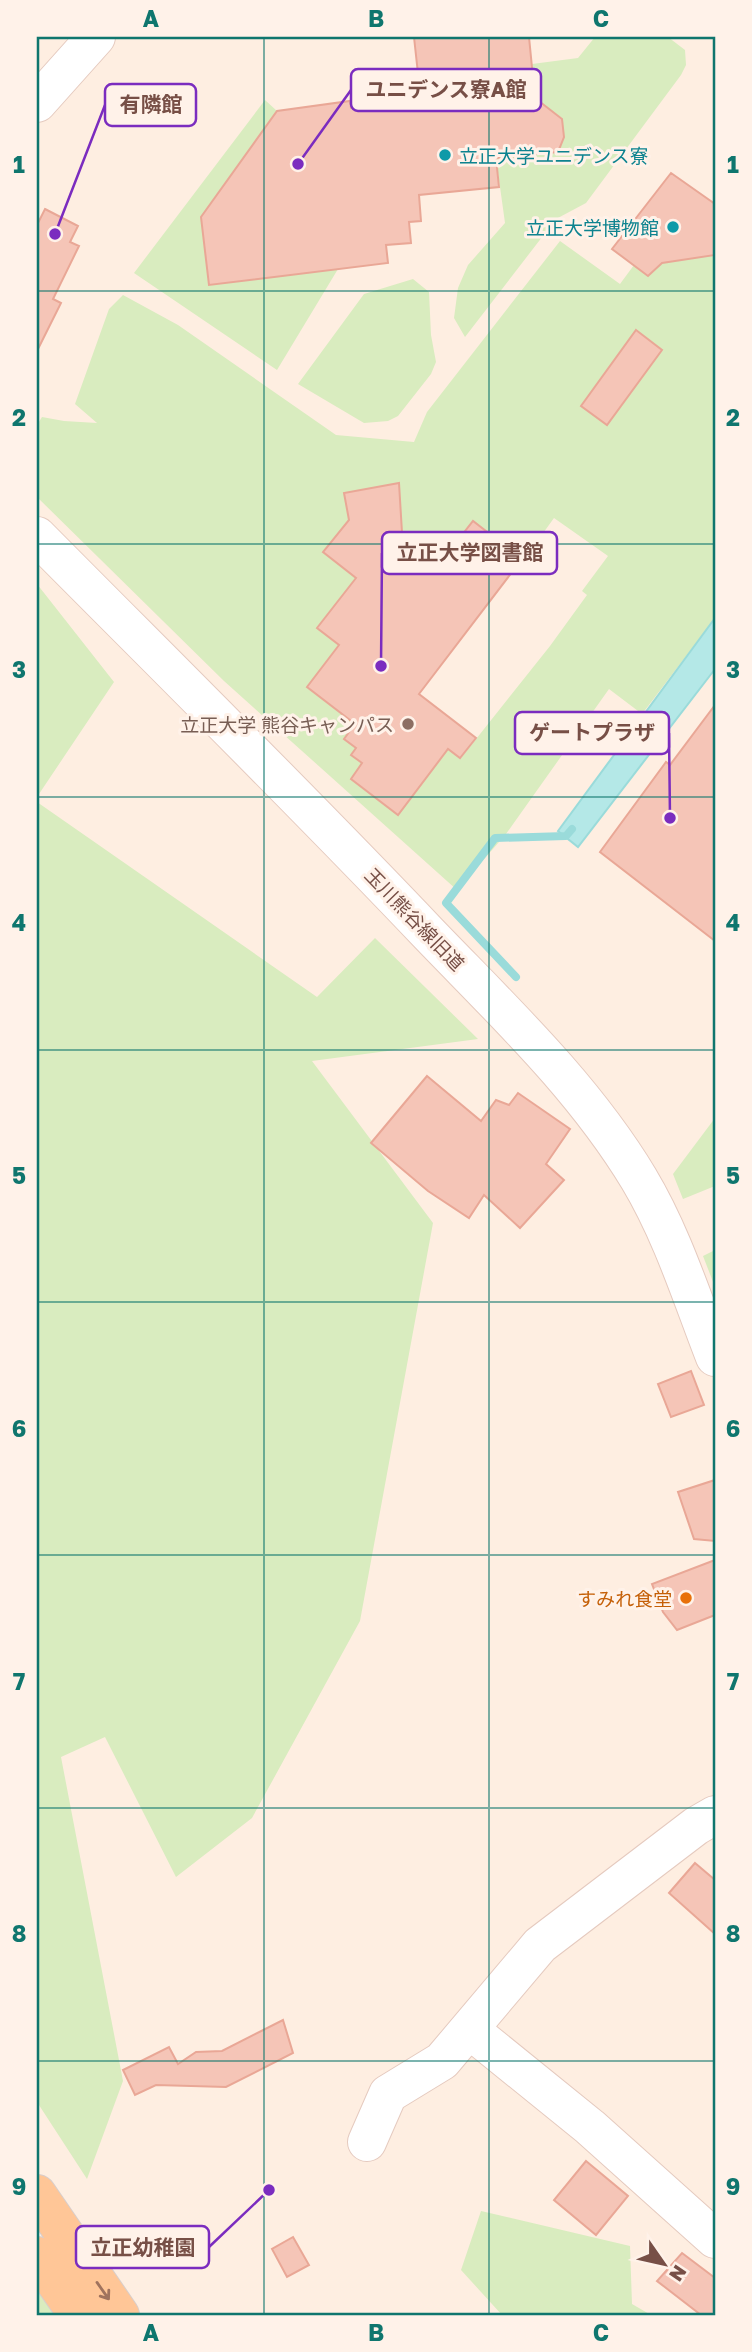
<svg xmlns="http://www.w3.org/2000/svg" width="752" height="2352" font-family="'Golos Text','Noto Sans JP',sans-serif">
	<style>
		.green { fill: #d9ecbf; fill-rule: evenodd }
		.water { fill: #b4e8e7; stroke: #9adbda; stroke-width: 2 }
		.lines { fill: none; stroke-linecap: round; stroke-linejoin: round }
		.stream { stroke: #9adbda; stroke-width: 8 }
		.building { fill: #f5c5b7; stroke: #e9a796; stroke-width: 2 }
		.minor-casing { stroke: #e5cabf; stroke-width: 40 }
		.major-casing { stroke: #d9cecb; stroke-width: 40 }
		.minor { stroke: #fff; stroke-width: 38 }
		.major { stroke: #ffc697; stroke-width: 38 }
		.oneway { stroke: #a0735e }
		.grid { fill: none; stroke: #0f766e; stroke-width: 2; stroke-opacity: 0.55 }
		.culture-dot { fill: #0f9aa8; stroke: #fff2e9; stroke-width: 2.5 }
		.education-dot { fill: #8d6e63; stroke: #fff2e9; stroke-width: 2.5 }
		.food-dot { fill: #e8710a; stroke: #fff2e9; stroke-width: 2.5 }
		.labels { text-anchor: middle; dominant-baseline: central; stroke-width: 6; stroke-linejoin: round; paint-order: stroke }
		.culture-label { font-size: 19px; fill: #0d838f; stroke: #fff2e9; text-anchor: start }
		.education-label { font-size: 19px; fill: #785e54; stroke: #fff2e9; text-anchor: end }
		.street-label { font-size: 19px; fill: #774f46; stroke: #fff2e9 }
		.food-label { font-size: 19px; fill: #c56008; stroke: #fff2e9; text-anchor: end }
		.leader { fill: none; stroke: #7b2cbf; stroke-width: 2.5 }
		.callout-dot { fill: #7b2cbf; stroke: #fff2e9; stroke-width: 2.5 }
		.callout { fill: #fff2e9; stroke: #7b2cbf; stroke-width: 2.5 }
		.callout-label { font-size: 21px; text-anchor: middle; font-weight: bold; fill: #774f46 }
		.neatline { fill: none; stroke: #0f766e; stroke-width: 2.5 }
		.grid-label { font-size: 23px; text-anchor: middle; font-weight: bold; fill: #0f766e }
	</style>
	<rect width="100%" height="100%" fill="#feeee1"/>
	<path class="green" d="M595 37H668L685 50 686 65 681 75 586 203 556 219 465 337 454 318 458 288 468 265 505 223 496 158 557 152 564 137 562 118 545 106 536 107 532 64 578 58Z
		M265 100 277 111 201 217 209 285 338 269 277 370 134 273Z
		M560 241 620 284 634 265 715 255V618L642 714 609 689 506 834 457 890 224 681 37 497V425L42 417 64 421 97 423 75 404 109 309 123 295 178 325 336 435 414 442 427 412ZM399 483 403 549 433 572 473 521 522 559 539 569 554 546 541 536 554 518 608 556 582 591 587 595 550 646 461 758 448 749 398 815 351 779 362 763 351 755 356 748 344 739 356 722 307 687 339 645 317 628 356 578 323 552 349 520 344 494Z
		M413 279 429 292 431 335 436 362 431 374 398 416 388 421 364 423 298 384 364 294Z
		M37 584 114 682 37 797Z
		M37 802 317 997 375 938 478 1039 312 1061 433 1223 360 1621 252 1818 176 1877 105 1737 61 1757 123 2081 87 2179 37 2102Z
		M715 1118V1186L683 1199 673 1174Z
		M715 1250V1287L703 1256Z
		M481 2211 630 2246 632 2304 651 2315H502L461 2270Z
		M37 2286 57 2315H37Z"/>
	<path class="water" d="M715 618V669L578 847 558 831Z"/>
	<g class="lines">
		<path class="stream" d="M516 977 446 903 495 838 566 836 572 829"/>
	</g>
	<path class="building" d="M414 37H529L535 98 562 119 564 137 558 152 496 158 499 187 419 195 421 221 409 222 411 243 386 245 388 263 209 285 201 217 277 111 350 101 351 108 421 101Z
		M671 173 715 204V255L662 263 648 276 612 249Z
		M45 209 78 226 70 242 79 246 53 299 61 303 37 351V225Z
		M636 330 662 350 607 425 581 406Z
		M399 483 403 549 433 572 473 521 522 559 419 694 476 738 460 758 448 749 398 815 351 779 362 763 351 755 356 748 344 739 355 724 307 687 339 645 317 628 356 578 323 552 349 520 344 493Z
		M715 705V941L600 852 666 762 670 765Z
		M427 1076 481 1121 496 1100 509 1105 518 1093 570 1129 546 1164 564 1180 520 1228 484 1195 469 1218 428 1191 371 1143Z
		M691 1371 704 1405 671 1417 658 1384Z
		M715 1480V1541L694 1539 678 1492Z
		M715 1560V1615L677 1630 663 1612 652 1584Z
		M695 1863 715 1880V1934L669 1893Z
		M283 2020 293 2053 226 2087 156 2085 135 2095 123 2070 169 2047 178 2064 196 2052 222 2051Z
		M586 2161 628 2196 596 2235 554 2200Z
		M293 2237 309 2265 287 2277 272 2249Z
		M682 2253 715 2278V2315H701L657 2281Z"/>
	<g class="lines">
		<defs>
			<path id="minor" d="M37 103 96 37
				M37 536C168 668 300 798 428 933 502 1010 583 1086 639 1179 672 1234 692 1298 715 1357
				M469 2029 590 2127 715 2239
				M367 2142 388 2094 442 2061 540 1945 696 1826 715 1815"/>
			<path id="major" d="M37 2194 120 2315
				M37 2256 78 2315"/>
		</defs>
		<use href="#minor" class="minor-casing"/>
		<use href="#major" class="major-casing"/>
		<use href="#minor" class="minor"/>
		<use href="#major" class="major"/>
	</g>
	<defs><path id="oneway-shaft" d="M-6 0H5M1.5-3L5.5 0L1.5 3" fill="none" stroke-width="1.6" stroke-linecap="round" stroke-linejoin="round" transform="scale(1.75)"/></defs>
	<use class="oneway" href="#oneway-shaft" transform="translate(103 2291) rotate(55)"/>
	<path class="grid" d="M264 37V2315M489 37V2315M37 291H715M37 544H715M37 797H715M37 1050H715M37 1302H715M37 1555H715M37 1808H715M37 2061H715"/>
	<g class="culture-dot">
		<circle cx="445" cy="155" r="7"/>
		<circle cx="673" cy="227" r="7"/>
	</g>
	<circle class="education-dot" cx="408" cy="724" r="7"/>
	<circle class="food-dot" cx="686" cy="1598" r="7"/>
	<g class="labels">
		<g class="culture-label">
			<text x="459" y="155">立正大学ユニデンス寮</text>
			<text x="659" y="227" text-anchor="end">立正大学博物館</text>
		</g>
		<g class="education-label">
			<text x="394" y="724">立正大学 熊谷キャンパス</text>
		</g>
		<g class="street-label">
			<text transform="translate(415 919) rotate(46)">玉川熊谷線旧道</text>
		</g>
		<g class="food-label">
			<text x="672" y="1598">すみれ食堂</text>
		</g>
	</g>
	<path class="leader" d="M298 164L351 90M55 234L105 105M381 666L382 553M670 818L669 733M269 2190L209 2247"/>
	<g class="callout-dot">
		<circle cx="298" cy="164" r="7"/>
		<circle cx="55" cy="234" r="7"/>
		<circle cx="381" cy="666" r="7"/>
		<circle cx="670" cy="818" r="7"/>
		<circle cx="269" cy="2190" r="7"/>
	</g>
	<g class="callout">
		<rect x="351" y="69" width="190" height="42" rx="7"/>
		<rect x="105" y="84" width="91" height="42" rx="7"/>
		<rect x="382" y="532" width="175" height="42" rx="7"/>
		<rect x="515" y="712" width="154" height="42" rx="7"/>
		<rect x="76" y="2226" width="133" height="42" rx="7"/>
	</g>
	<g class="callout-label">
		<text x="446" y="97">ユニデンス寮A館</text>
		<text x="151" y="112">有隣館</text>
		<text x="470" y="560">立正大学図書館</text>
		<text x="592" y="740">ゲートプラザ</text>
		<text x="143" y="2255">立正幼稚園</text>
	</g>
	<rect width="752" height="2352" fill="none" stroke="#fff2e9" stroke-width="77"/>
	<g transform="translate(664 2264) rotate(124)" stroke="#fff2e9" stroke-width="5" paint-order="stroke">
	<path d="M0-5L12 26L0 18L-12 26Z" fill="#774f46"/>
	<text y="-10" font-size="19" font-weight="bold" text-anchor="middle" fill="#774f46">N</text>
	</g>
	<rect x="38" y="38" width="676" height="2276" class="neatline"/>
	<g class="grid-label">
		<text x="151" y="27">A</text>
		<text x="376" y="27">B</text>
		<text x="601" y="27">C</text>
		<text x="19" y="173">1</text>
		<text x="733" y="173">1</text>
		<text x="19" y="426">2</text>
		<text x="733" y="426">2</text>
		<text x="19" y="678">3</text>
		<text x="733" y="678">3</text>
		<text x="19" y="931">4</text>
		<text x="733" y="931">4</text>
		<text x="19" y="1184">5</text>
		<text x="733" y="1184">5</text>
		<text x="19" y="1437">6</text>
		<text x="733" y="1437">6</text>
		<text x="19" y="1690">7</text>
		<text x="733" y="1690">7</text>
		<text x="19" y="1942">8</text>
		<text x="733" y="1942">8</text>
		<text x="19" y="2195">9</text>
		<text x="733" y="2195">9</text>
		<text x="151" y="2341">A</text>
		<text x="376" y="2341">B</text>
		<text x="601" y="2341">C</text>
	</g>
</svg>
